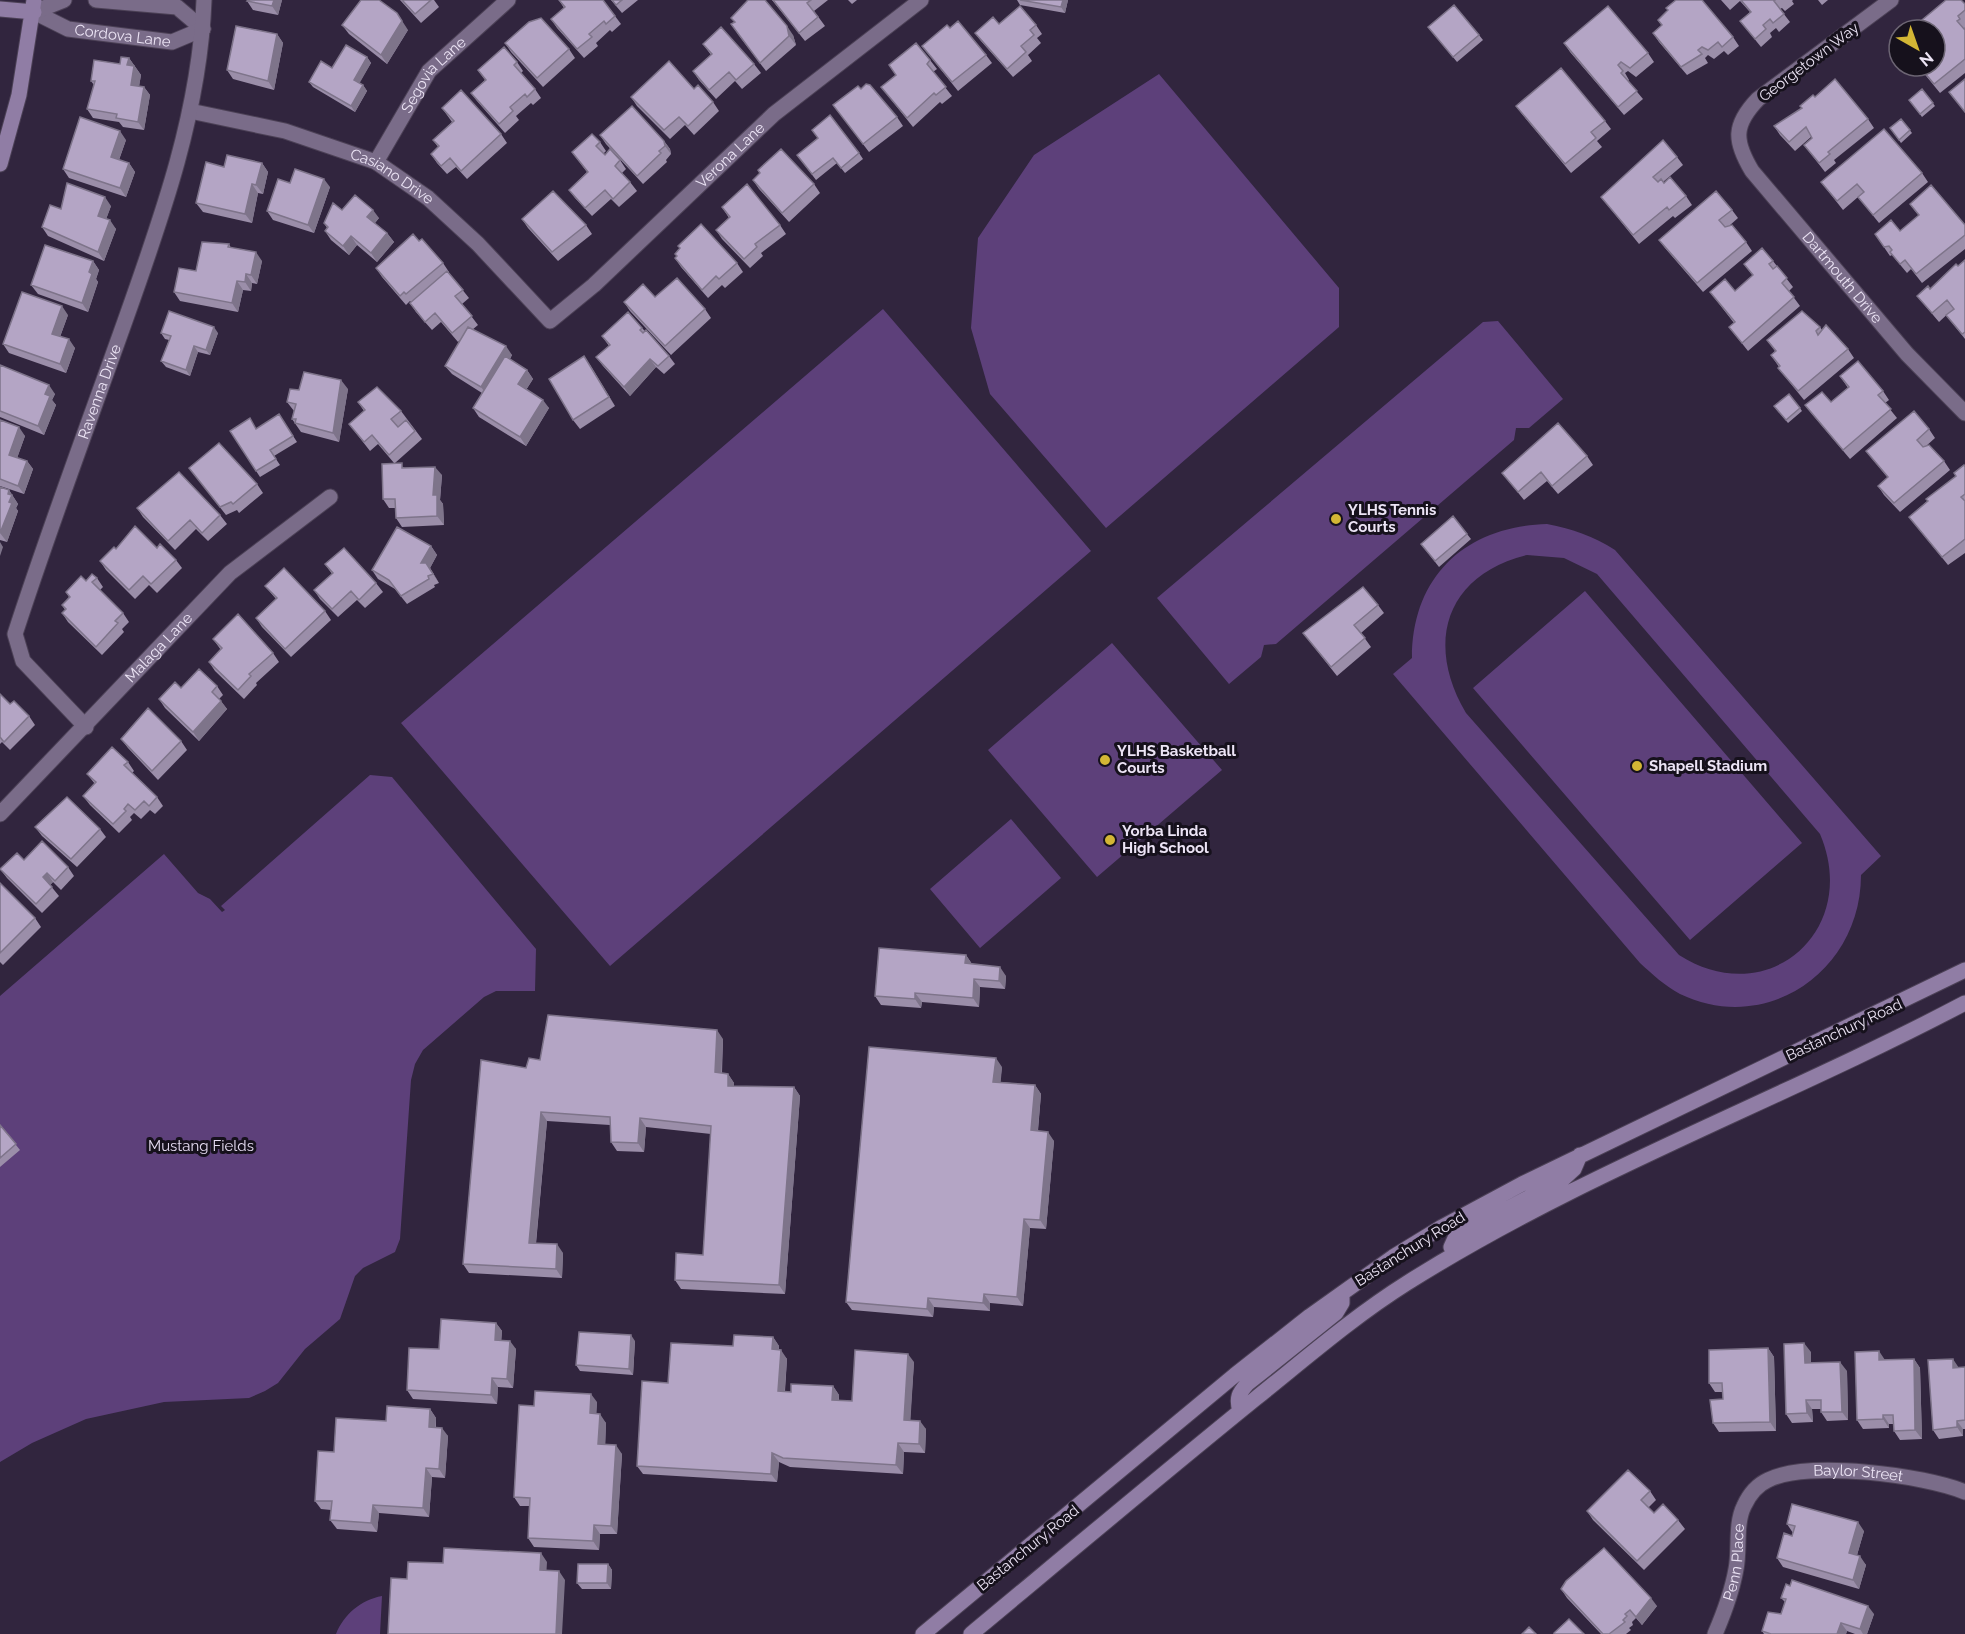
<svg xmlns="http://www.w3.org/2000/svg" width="1965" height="1634" font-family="Raleway,sans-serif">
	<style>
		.green { fill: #5d407a; fill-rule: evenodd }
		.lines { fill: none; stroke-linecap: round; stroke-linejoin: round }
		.minor-casing { stroke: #4c4156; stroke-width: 17 }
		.secondary-casing { stroke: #4c4156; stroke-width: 17 }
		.minor { stroke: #7a6c89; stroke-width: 15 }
		.secondary { stroke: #907da5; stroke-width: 15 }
		.wall { fill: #9b8ea9 }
		.shaded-wall { fill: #7e748a }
		.building { fill: #b4a5c5; stroke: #7e748a; stroke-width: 1.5 }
		.poi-dot { fill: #d3b635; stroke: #16111c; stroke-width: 2 }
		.labels { text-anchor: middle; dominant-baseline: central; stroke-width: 6; stroke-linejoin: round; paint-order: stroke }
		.street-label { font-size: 15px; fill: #ece4f5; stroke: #16111c }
		.poi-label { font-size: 15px; font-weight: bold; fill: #ece4f5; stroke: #16111c; text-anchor: start }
		.park-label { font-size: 15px; fill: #e7ddf3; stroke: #16111c }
	</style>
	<rect width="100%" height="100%" fill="#31253e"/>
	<path class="green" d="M1159 74 1339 288V327L1106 528 990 394 971 328 978 238 1034 155Z
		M883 309 1091 551 610 966 401 723Z
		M1498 321 1563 399 1529 428H1516L1514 440 1276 644 1264 645 1261 657 1229 684 1157 598 1483 322Z
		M1547 524C1573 529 1593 536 1615 550L1881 856 1861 875C1861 970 1768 1036 1680 994 1665 986 1652 974 1640 963L1393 674 1412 658C1412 575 1467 526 1547 524ZM1527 555 1564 558 1597 574 1820 834C1861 930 1768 1012 1679 955L1466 713C1425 644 1445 575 1527 555Z
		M1585 591 1802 843 1690 940 1473 688Z
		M1112 643 1222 770 1097 877 988 750Z
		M370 775 392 777 536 949 535 991H496L484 997 423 1050 415 1064 411 1080 400 1239 395 1252 363 1268 355 1276 340 1319 305 1349 278 1383 265 1391 249 1398 164 1402 86 1419 32 1443 0 1462V996L164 854 198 893 210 899 222 912 225 910 221 906Z
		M1011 819 1061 878 980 948 930 889Z
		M382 1596 380 1634H336C344 1614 361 1600 382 1596Z"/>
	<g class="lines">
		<defs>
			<g id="minor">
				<path d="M96 0 177 7 203 29"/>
				<path id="s1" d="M1891 0 1758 99C1733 125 1734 141 1752 171L1907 354 1965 413"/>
				<path id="s2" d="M34 12 68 29 172 42 203 29"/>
				<path d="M34 12 64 0"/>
				<path id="s3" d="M190 111 285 131 376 162 428 198 478 244 550 321 594 285 774 114 921 0"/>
				<path id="s4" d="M376 162 429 71 508 0"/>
				<path id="s5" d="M86 727 23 661 15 634C49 529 88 425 125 321 162 217 200 111 204 0"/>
				<path id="s6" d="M0 814 230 573 330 497"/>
				<path id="s7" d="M1715 1634C1724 1613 1732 1592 1736 1569 1740 1550 1735 1524 1744 1506 1749 1495 1757 1485 1768 1480 1808 1460 1924 1475 1965 1492"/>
			</g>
			<path id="secondary" d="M0 9 34 12
				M0 164 19 95 34 0
				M1454 1254 1451 1247 1456 1236 1562 1180 1574 1169 1580 1155
				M1240 1411C1236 1398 1239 1393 1247 1384L1336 1313 1342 1303V1294
				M923 1634 1235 1375 1310 1316 1393 1257 1442 1227 1522 1184 1965 970
				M971 1634C1066 1555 1160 1476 1255 1399 1305 1359 1353 1317 1407 1283 1583 1172 1781 1100 1965 1003"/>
		</defs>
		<use href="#minor" class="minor-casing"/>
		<use href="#secondary" class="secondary-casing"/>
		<use href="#minor" class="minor"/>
		<use href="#secondary" class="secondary"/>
	</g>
	<path class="wall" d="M248 0H282L278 15 253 10 247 1Z
		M400 0H434L439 7 421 23Z
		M559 0 615 16 621 24 612 32 610 30 596 43 598 46 584 58 557 28 551 19 564 8Z
		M611 0H638L622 13Z
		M772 0H828L814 11 825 26 805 41Z
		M848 0H857L852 4Z
		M1017 0H1068L1065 13 1020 5Z
		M1721 0H1793L1792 1 1794 4 1785 11 1782 8 1780 9 1790 22 1779 32 1776 28 1770 33 1772 37 1761 47 1740 21 1750 12 1740 1 1730 10Z
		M1818 0H1828L1822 5Z
		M1965 4V73L1940 93 1918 66H1935V30Z
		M1668 11 1733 37 1739 46 1728 55 1724 51 1714 59 1708 55 1705 58 1708 63 1687 75 1659 42 1653 33 1662 26 1658 20Z
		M734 22 793 35 796 45 766 71 737 33Z
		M999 24 1036 25 1042 34 1037 38 1041 43 1028 55 1032 61 1013 77 981 41 975 33Z
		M342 25 408 30 387 64 349 34Z
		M1428 27 1479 35 1483 40 1457 62Z
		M950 28 986 55 992 63 958 91 922 46Z
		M277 34 283 43 274 90 233 79 227 70Z
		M505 43 569 49 575 58 543 87 511 52Z
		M1564 43 1648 53 1654 62 1636 77 1628 71 1625 73 1629 80 1628 81 1643 99 1624 115 1570 52Z
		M703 44 754 64 761 73 742 89 735 81 716 99 699 80 693 71 711 55Z
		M367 57 371 63 359 83 363 85 367 91 355 112 313 87 309 82 332 68Z
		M129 58 141 75 139 86 144 87 150 95 144 130 123 127 119 122 93 118 87 109 94 85 91 81Z
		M930 60 937 69 933 72 952 96 942 104 940 102 913 127 881 87 896 75 889 65Z
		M517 62 523 71 521 73 535 89 541 98 533 105 531 103 516 116 519 120 505 133 477 101 471 93 485 80 478 70Z
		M861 89 897 117 903 126 869 152 833 105Z
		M1922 89 1935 106 1922 117 1909 100Z
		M631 97 713 102 719 111 694 135 685 125 670 139 637 106Z
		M1815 97 1868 119 1874 128 1834 160 1836 163 1825 172 1804 145 1812 138 1811 137 1795 151 1780 135 1774 126 1802 108Z
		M1516 106 1605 121 1611 129 1597 141 1602 147 1571 173 1522 114Z
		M442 108 501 134 507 143 467 179 456 167 447 174 437 163 431 154 438 147 433 140 452 122Z
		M1901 119 1912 133 1901 143 1890 128Z
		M600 135 664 141 670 149 671 154 666 160 667 162 643 184 606 144Z
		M818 138 859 153 863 159 845 173 837 163 816 180 797 155Z
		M126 140 119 160 129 163 135 172 126 197 69 178 63 169Z
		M600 142 606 151 604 153 605 155 620 160 626 169 622 173 630 182 637 191 619 207 611 199 592 216 575 198 569 190 587 172 572 152Z
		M1677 157 1683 165 1663 182 1686 196 1692 205 1675 218 1673 216 1639 244 1601 197Z
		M262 163 268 172 263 194 258 193 252 223 203 212 196 203 224 167Z
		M758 170 814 184 820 193 789 222 759 189 753 180 760 173Z
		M1922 173 1928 182 1879 223 1858 197 1843 210 1821 182Z
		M290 183 330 187 314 233 273 220 267 211Z
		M1910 204 1965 225V249L1922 283 1911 269 1907 273 1892 255 1890 256 1875 234 1900 231 1919 216Z
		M111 206 106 219 116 229 104 261 48 236 42 227Z
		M722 207 780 225 786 234 761 253 763 256 750 268 722 239 716 230 729 218Z
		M342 210 379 218 375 223 387 233 394 242 377 262 357 245 349 255 331 240 325 231 327 228 324 223Z
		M1732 210 1738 218 1729 226 1746 242 1752 251 1703 292 1665 248 1659 240Z
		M522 219 586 225 592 234 558 261 528 228Z
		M419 241 443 263 449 272V273L469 298 462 304 478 325 472 330 512 355 510 359 527 370 533 379 526 390 549 408 526 446 479 417 473 408 482 393 452 374 445 366 461 339 458 342 441 322 432 330 416 312 410 303 411 302 410 301 406 305 382 277 376 268Z
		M229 244 231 248 262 261 257 284 252 283 251 291 243 290 238 312 180 301 174 292 196 271Z
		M680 249 737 263 743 272 725 288 722 285 708 298 681 267 675 258 677 257Z
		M1965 260V339L1946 315 1953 309 1939 322 1917 296 1930 289Z
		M93 261 99 270 96 279 98 282 88 312 38 294 31 285Z
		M1773 261 1793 287 1789 291 1800 306 1748 351 1729 327 1734 323 1710 292 1735 291 1753 276 1744 264Z
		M655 297 705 309 711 318 671 355 630 311 624 302Z
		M68 315 60 337 75 348 66 373 9 353 3 344Z
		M1820 327 1822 330 1848 349 1854 358 1804 400 1778 368 1779 367 1771 355 1775 351 1767 340Z
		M642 328 669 356 675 364 664 374 656 367 630 396 603 366 596 357 609 346 602 336Z
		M161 333H218L210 355 198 352 190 376 166 367 161 361 169 340 165 339Z
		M0 365 55 394 52 400 56 405 44 435 0 417Z
		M590 365 615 406 580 429 573 420Z
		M1840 376 1883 391 1889 400 1885 403 1897 418 1850 459 1812 414 1805 405 1831 402 1848 388Z
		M348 389 339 442 301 432 292 419 294 411 287 402 299 390Z
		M358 402 401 411 422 439 395 463 405 468 442 475 440 500 443 504 444 525 402 527 396 518V508H389L383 499 394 463 378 444 370 451 349 424 364 411Z
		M1800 408 1802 411 1788 423 1776 409Z
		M279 414 297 442 274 456 280 465 260 477 230 431 257 429Z
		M0 420 25 436 17 458 27 461 33 469 24 494 0 486Z
		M1929 429 1935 438 1925 447 1944 461 1950 470 1900 512 1884 495 1878 486 1888 478 1866 451Z
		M1587 456 1593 465 1558 494 1547 481 1524 500 1502 473Z
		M1965 467V553L1948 565 1909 517 1956 476Z
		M189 468 257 484 263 493 239 513 237 510 226 515Z
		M0 487 9 490 18 504 16 508 18 511 7 542 0 540Z
		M137 508 220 515 227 524 208 541 196 529 175 550 143 517Z
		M1467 534 1471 539 1439 567 1421 544Z
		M431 546 437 555 430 568 439 583 434 585 435 587 407 604 395 589 378 579 372 570Z
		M157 548 176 560 182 568 157 593 149 585 135 599 106 570 100 561 116 549Z
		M325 564 376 583 383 592 365 608 357 600 338 617 320 599 314 590 332 574Z
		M97 578 103 587 100 590 123 613 129 622 122 629 124 632 102 655 68 622 62 613 65 610 62 605 69 597 66 592 86 581Z
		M265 586 325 611 331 620 291 657 262 627 256 618 276 599Z
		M1378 605 1384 613 1361 633 1371 647 1337 676 1303 633Z
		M213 639 273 653 279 662 256 683 257 685 244 699 215 671 209 662 221 650Z
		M217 686 223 695 219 699 227 709 199 741 165 708 159 699 181 688Z
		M0 694 10 704 29 716 35 725 10 750 2 742 0 744Z
		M121 739 181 741 187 750 158 780 128 748Z
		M128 762 134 771 132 773 157 797 163 806 155 814 150 810 141 819 134 813 130 817 132 820 119 833 90 805 83 796 95 784 87 774Z
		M35 827 100 829 106 837 77 867 42 836Z
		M24 860 68 867 74 876 61 890 53 882 50 885 59 896 42 913 7 878 0 869Z
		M0 883 35 918 41 927 3 965 0 962Z
		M966 955 972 964 1006 976 1005 989 980 987 979 1007 922 1002 921 1008 881 1005 875 996Z
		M723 1039 722 1073 728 1074 734 1083V1086L794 1087 800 1096 785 1294 681 1289 675 1280 703 1255 711 1134 646 1127 644 1152 617 1151 611 1142 610 1125 547 1121 536 1244 563 1253 562 1278 469 1273 463 1264 526 1068 540 1060Z
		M1002 1067 1000 1082 1035 1085 1041 1094 1038 1131 1054 1141 1046 1229 1030 1228 1023 1306 990 1303V1311L934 1307 933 1317 852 1310 846 1302Z
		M0 1125 20 1150 0 1167Z
		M496 1323 502 1331 501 1340 516 1349 513 1388 498 1387 497 1404 413 1399 407 1390 439 1349Z
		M773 1337 779 1346V1350L787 1359 785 1391 791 1392 833 1386 839 1395V1400L852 1401 914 1362 910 1420 926 1429 925 1453 904 1452 903 1474 790 1467 779 1462 777 1482 643 1474 637 1466 668 1383 733 1346Z
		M635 1341 633 1375 580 1371 576 1365Z
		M1768 1348 1774 1357 1776 1431 1719 1432 1713 1423 1723 1399V1392H1715L1709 1383Z
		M1811 1352V1363L1847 1371 1848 1420 1827 1421 1821 1412V1409H1812L1813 1422 1792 1423 1786 1414Z
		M1914 1359 1920 1368 1922 1439 1900 1440 1894 1431V1424H1889V1428L1863 1429 1857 1420 1885 1360Z
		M1965 1367V1429H1963V1436L1939 1439 1933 1430 1959 1368Z
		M597 1402 596 1414 606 1423 605 1445 622 1454 617 1534H600L599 1550 534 1547 528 1538 529 1506H520L514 1497 534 1406Z
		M430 1409 436 1418V1427L448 1436 445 1478 432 1477 429 1517 379 1513 377 1532 337 1529 330 1520 331 1510 321 1509 315 1501 334 1452 386 1421Z
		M1650 1491 1656 1500 1648 1508 1654 1513 1678 1520 1685 1529 1644 1570 1593 1520 1587 1511Z
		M1787 1524 1864 1531 1857 1555 1866 1565 1859 1589 1783 1567 1777 1558 1792 1536 1793 1533Z
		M608 1564 612 1570 611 1589H582L577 1583Z
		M1561 1589 1657 1606 1642 1625 1636 1618 1632 1622 1633 1625 1629 1628 1631 1630 1626 1634H1601L1567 1598Z
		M1781 1598 1874 1614 1867 1634H1855L1847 1631 1846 1634H1764L1762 1631 1781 1614 1785 1602Z"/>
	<path class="shaded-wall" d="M274 0H282L278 15 272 6Z
		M1063 0H1068L1065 13 1061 7Z
		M397 13 408 30 387 64 381 55Z
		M787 26 793 35 796 45 789 36Z
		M277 34 283 43 274 90 268 81Z
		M367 57 371 63 358 86 354 80Z
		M129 58 141 75 138 93 131 85 127 65Z
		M363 85 367 91 355 112 351 106Z
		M144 87 150 95 144 130 138 122Z
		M120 131 126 140 117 165 111 157Z
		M664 141 670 149 671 154 665 146Z
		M129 163 135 172 126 197 120 188Z
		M262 163 268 172 263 194 256 185Z
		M324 179 330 187 314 233 308 225Z
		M252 184 258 193 252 223 245 214Z
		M105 197 111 206 104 225 98 216Z
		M373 210 379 218 373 225 367 217Z
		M110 220 116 229 104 261 98 252Z
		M387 233 394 242 377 262 371 253Z
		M351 236 357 245 349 255 343 246Z
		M256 252 262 261 257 284 251 275Z
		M93 261 99 270 96 279 98 282 88 312 82 303 89 272Z
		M246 274 252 283 251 291 245 282Z
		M237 281 243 290 238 312 232 303Z
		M62 306 68 315 58 342 52 334Z
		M214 327 218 333 210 355 206 350Z
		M69 339 75 348 66 373 60 364Z
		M194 346 198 352 190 376 186 370Z
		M506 346 512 355 487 395 481 387Z
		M584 356 590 365 615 406 609 397Z
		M650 359 656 367 630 396 624 387Z
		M527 370 533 379 524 393 518 384Z
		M341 380 348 389 339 442 333 433Z
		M49 385 55 394 52 400 56 405 44 435 38 426 45 394Z
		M543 400 549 408 526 446 520 437Z
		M19 427 25 436 15 464 9 455Z
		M27 461 33 469 24 494 18 486Z
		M435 467 442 475 440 500 443 504 444 525 437 516 433 495Z
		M9 490 18 504 16 508 18 511 7 542 0 533 9 502 8 494Z
		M0 542 3 547 0 556Z
		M431 546 437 555 430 568 439 583 433 574 421 563Z
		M221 701 227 709 199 741 193 732Z
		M47 873 53 882 49 886 43 877Z
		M966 955 972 964 965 963Z
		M1000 967 1006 976 1005 989 999 981Z
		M974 979 980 987 979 1007 973 998Z
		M915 993 922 1002 921 1008 915 999Z
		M717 1030 723 1039 721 1081 715 1072Z
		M996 1058 1002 1067 1000 1090 993 1082Z
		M728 1074 734 1083V1094L728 1086Z
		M1035 1085 1041 1094 1037 1139 1031 1130Z
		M794 1087 800 1096 785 1294 779 1285Z
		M541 1112 547 1121 535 1252 529 1243Z
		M640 1118 646 1127 644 1152 638 1143Z
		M1048 1132 1054 1141 1046 1229 1040 1220Z
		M1024 1219 1030 1228 1023 1306 1017 1297Z
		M557 1244 563 1253 562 1278 556 1269Z
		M984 1294 990 1303V1311L983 1303Z
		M928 1298 934 1307 933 1317 927 1309Z
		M496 1323 502 1331 501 1349 495 1340Z
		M631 1335 635 1341 633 1375 629 1369Z
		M773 1337 779 1346 778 1358 772 1349Z
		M510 1341 516 1349 513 1388 507 1379Z
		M1804 1343 1811 1352V1372L1805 1363Z
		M1768 1348 1774 1357 1776 1431 1770 1422Z
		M781 1350 787 1359 784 1400 778 1391Z
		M1879 1351 1885 1360H1879Z
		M908 1354 914 1362 910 1428 904 1420Z
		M1914 1359 1920 1368 1922 1439 1915 1430Z
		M1953 1359 1959 1368H1953Z
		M1840 1362 1847 1371 1848 1420 1842 1412Z
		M492 1378 498 1387 497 1404 491 1395Z
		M833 1386 839 1395 838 1409 832 1400Z
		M591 1394 597 1402 596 1422 590 1413Z
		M1806 1400 1812 1409 1813 1422 1807 1413Z
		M430 1409 436 1418 435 1436 429 1427Z
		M600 1414 606 1423 605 1453 598 1444Z
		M1883 1415 1889 1424V1428L1883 1419Z
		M920 1421 926 1429 925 1453 919 1444Z
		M1957 1421 1963 1429V1436L1957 1427Z
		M442 1428 448 1436 445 1478 439 1469Z
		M898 1443 904 1452 903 1474 896 1465Z
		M616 1445 622 1454 617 1534 611 1526Z
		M772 1453 779 1462 777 1482 771 1474Z
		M426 1468 432 1477 429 1517 423 1508Z
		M373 1505 379 1513 377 1532 371 1523Z
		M1858 1522 1864 1531 1855 1562 1849 1553Z
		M594 1525 600 1534 599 1550 593 1541Z
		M541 1553 547 1562 546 1579 540 1570Z
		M1860 1556 1866 1565 1859 1589 1853 1580Z
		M608 1564 612 1570 611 1589 607 1583Z
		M559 1571 565 1580 562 1634H556Z
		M1651 1598 1657 1606 1642 1625 1636 1617Z
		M1868 1606 1874 1614 1867 1634H1863L1860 1629Z
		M1841 1623 1847 1631 1846 1634H1837Z"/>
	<path class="building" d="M248 0H274L272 6 247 1Z
		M361 0H379L397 13 402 21 381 55 342 25Z
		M402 0H431L415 14Z
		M559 0H603L615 16 606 24 604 21 589 34 592 37 577 49 551 19 565 7Z
		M612 0H622L616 5Z
		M748 0H765L787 26 789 36 760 63 731 24 735 22 731 18Z
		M773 0H811L807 3 818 17 799 33Z
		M1020 0H1063L1061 7Z
		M1676 0H1702L1733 37 1722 47 1718 42 1708 50 1702 47 1698 50 1702 54 1681 67 1653 33 1662 25 1658 20 1668 10 1666 8Z
		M1741 0H1775L1774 1 1784 14 1773 23 1770 19 1763 25 1766 29 1755 39 1740 21 1751 12Z
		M1946 0H1961L1965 4V10L1958 16 1960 19 1957 21 1964 29 1965 28V59L1934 84 1919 66H1935V30H1910Z
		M1454 5 1479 35 1453 57 1428 27Z
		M1020 6 1036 25 1030 30 1034 35 1021 46 1026 52 1007 69 975 33 993 17 999 24Z
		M1608 6 1648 53 1630 68 1621 62 1618 65 1623 71 1621 73 1637 91 1618 107 1564 43Z
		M541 18 569 49 537 78 505 43 529 22Z
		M958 21 986 55 952 82 922 46 947 25 950 28Z
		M236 26 277 34 268 81 227 70Z
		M721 27 754 64 736 80 729 72 709 90 693 71 712 54 703 44Z
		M916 43 930 60 927 64 946 87 936 95 934 93 907 118 881 87 896 75 889 65Z
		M346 45 367 57 354 80 363 85 351 106 309 82 321 61 332 68Z
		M504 47 517 62 514 65 535 89 527 97 525 94 510 107 513 111 499 124 471 93 486 80 478 70Z
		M121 57 129 58 127 65 134 66 131 85 144 87 138 122 116 118 117 114 87 109 95 81H91L94 60 120 64Z
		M669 61 694 89 698 85 713 102 688 126 679 117 664 130 631 97Z
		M1561 68 1605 121 1591 132 1596 138 1565 164 1516 106Z
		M1835 79 1868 119 1828 152 1830 154 1819 163 1804 145 1812 138 1806 127 1789 142 1774 126 1802 108 1800 106 1813 95 1815 97Z
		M1965 79V112L1949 92Z
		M866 84 870 85 897 117 863 144 833 105 858 86 861 89Z
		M1922 89 1933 103 1920 114 1909 100Z
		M461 90 501 134 461 171 450 158 441 166 431 154 439 146 433 140 454 121 442 108Z
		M632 106 664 141 665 146 659 151 661 153 637 176 600 135Z
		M830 115 859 153 841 168 833 158 812 174 797 155 818 138 812 130Z
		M80 117 120 131 111 157 129 163 120 188 63 169Z
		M1901 119 1910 130 1899 140 1890 128Z
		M1884 129 1922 173 1873 215 1858 197 1864 192 1857 184 1837 201 1821 182Z
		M592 134 600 142 596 146 605 155 610 149 620 160 615 166 630 182 613 199 605 190 585 208 569 190 588 172 572 152Z
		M1663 140 1677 157 1653 177 1658 182 1661 179 1664 183 1670 177 1686 196 1669 210 1667 207 1633 235 1601 197Z
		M781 149 814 184 782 213 753 180 760 173 758 170Z
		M227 155 262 163 256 185 252 184 245 214 196 203 206 162 224 167Z
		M295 169 324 179 308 225 267 211 278 179 290 183Z
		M67 183 105 197 98 216 110 220 98 252 42 227 50 205 61 209Z
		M747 184 780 225 755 244 757 247 744 259 716 230 730 217 722 207Z
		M1931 185 1965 225V235L1916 274 1905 260 1900 264 1890 252 1892 250 1889 246 1884 247 1875 234 1891 220 1900 231 1919 215 1910 204Z
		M553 191 586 225 552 252 522 219Z
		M1716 191 1732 210 1719 220 1725 227 1732 225 1746 242 1697 283 1659 240Z
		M355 195 373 210 367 217 387 233 371 253 351 236 343 246 325 231 328 227 324 223 333 203 342 210Z
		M701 224 737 263 719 279 716 276 702 290 675 258 677 256 675 254 680 248 678 246Z
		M413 234 419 241 422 239 443 263 406 294 404 292 400 296 376 268Z
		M202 242 229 244 228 247 256 252 251 275 246 274 245 282 237 281 232 303 174 292 179 268 196 271Z
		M45 245 93 261 89 272 92 274 82 303 31 285Z
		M1762 248 1773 261 1769 264 1773 269 1777 266 1787 278 1782 283 1794 297 1742 343 1729 327 1735 322 1710 292 1725 279 1735 291 1753 275 1744 264Z
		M1965 260V332L1962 334 1946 315 1954 309 1947 300 1932 313 1917 296 1928 286 1930 289 1956 264 1958 266Z
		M447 271 463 290 455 296 472 316 452 333 435 313 425 322 410 303Z
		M677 278 705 309 665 346 624 302 643 284 655 297Z
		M22 292 62 306 52 334 69 339 60 364 3 344Z
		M169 311 214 327 206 350 194 346 186 370 161 361 171 336 161 333Z
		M1802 311 1820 327 1816 331 1818 335 1826 325 1848 349 1798 391 1778 368 1780 366 1771 355 1776 351 1767 340Z
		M628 312 642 328 640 330 643 333 646 330 669 356 658 366 650 359 624 387 596 357 610 345 602 336Z
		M468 327 506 346 481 387 445 366Z
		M505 356 527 370 518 384 543 400 520 437 473 408Z
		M584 356 609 397 573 420 549 379Z
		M1858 361 1883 391 1878 395 1891 409 1843 450 1805 405 1822 392 1831 402 1849 387 1840 376Z
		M0 365 49 385 45 394 50 396 38 426 0 411Z
		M304 372 341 380 333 433 295 423 296 419H292L296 404 287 402 290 389 299 390Z
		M377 387 401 411 391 419 398 427 406 420 415 431 389 455 372 435 364 442 349 424 365 410 358 402Z
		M1789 394 1800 408 1786 420 1774 406Z
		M1914 411 1929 429 1917 440 1923 447 1929 445 1944 461 1894 503 1878 486 1888 477 1866 451Z
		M279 414 293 436 270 450 276 459 256 471 230 431 250 418 256 429Z
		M0 420 19 427 9 455 27 461 18 486 0 479Z
		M1558 423 1587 456 1552 486 1541 472 1518 492 1502 473Z
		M219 443 257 484 233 504 231 502 220 507 189 468Z
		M402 463V468L435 467 433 495H437V516L396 518 395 499H383L382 464Z
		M1964 465 1965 467V494L1961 497 1965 501V539L1942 557 1909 517 1928 501 1926 499 1956 476 1954 473Z
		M179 472 220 515 202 533 190 520 168 541 137 508Z
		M0 487 9 490 8 494 12 495 9 502 12 503 0 533Z
		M1453 516 1467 534 1435 561 1421 544Z
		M135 526 157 548 160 544 176 560 151 584 143 576 129 590 100 561 114 547 116 549Z
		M397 527 431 546 421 563H426L433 574 428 576 429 579 401 596 389 580 372 570Z
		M344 548 376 583 359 600 351 591 332 609 314 590 333 573 325 564Z
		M284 568 325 611 285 649 256 618 277 598 265 586Z
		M92 574 97 578 92 582 123 613 115 621 118 623 96 647 62 613 66 609 62 605 70 597 66 592 81 576 86 581Z
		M1363 587 1378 605 1354 625 1365 638 1331 667 1303 633Z
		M238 614 273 653 249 674 251 676 238 690 209 662 222 648 213 639Z
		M199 669 217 686 212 692 221 701 193 732 159 699 175 682 181 688Z
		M0 694 10 704 14 701 29 716 4 742 0 737Z
		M148 708 181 741 152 771 121 739Z
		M112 747 128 762 124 765 157 797 149 806 144 801 135 810 128 804 124 809 126 811 113 824 83 796 96 782 87 774Z
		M67 797 100 829 71 859 35 827Z
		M42 841 68 867 55 881 47 873 43 877 52 887 36 904 0 869 17 853 24 860Z
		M0 883 35 918 0 953Z
		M879 948 966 955 965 963 1000 967 999 981 974 979 973 998 915 993V999L875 996Z
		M548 1015 717 1030 715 1072 728 1074V1086L794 1087 779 1285 675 1280 676 1253 703 1255 711 1126 640 1118 638 1143 611 1142 610 1117 541 1112 529 1243 557 1244 556 1269 463 1264 481 1060 526 1068 529 1058 540 1060Z
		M869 1047 996 1058 993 1082 1035 1085 1031 1130 1048 1132 1040 1220 1024 1219 1017 1297 984 1294 983 1303 928 1298 927 1309 846 1302Z
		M0 1125 16 1144 0 1158Z
		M441 1319 496 1323 495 1340 510 1341 507 1379 492 1378 491 1395 407 1390 409 1348 439 1349Z
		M579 1332 631 1335 629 1369 576 1365Z
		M734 1335 773 1337 772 1349 781 1350 778 1391 791 1392V1384L833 1386 832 1400 852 1401 855 1350 908 1354 904 1420 920 1421 919 1444 898 1443 896 1465 783 1458 772 1453 771 1474 637 1466 642 1381 668 1383 671 1343 733 1346Z
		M1804 1343 1805 1363 1840 1362 1842 1412H1821V1400H1806L1807 1413 1786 1414 1784 1344Z
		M1768 1348 1770 1422 1713 1423 1710 1400 1723 1399 1722 1383H1709V1350Z
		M1879 1351V1360L1914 1359 1915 1430 1894 1431 1893 1415H1883V1419L1857 1420 1855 1352Z
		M1953 1359V1368L1965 1367V1420L1957 1421V1427L1933 1430 1928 1360Z
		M535 1391 591 1394 590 1413 600 1414 598 1444 616 1445 611 1526 594 1525 593 1541 528 1538 530 1498 514 1497 519 1405 534 1406Z
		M387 1406 430 1409 429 1427 442 1428 439 1469 426 1468 423 1508 373 1505 371 1523 330 1520 332 1501H315L318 1451 334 1452 336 1418 386 1421Z
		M1628 1470 1650 1491 1641 1500 1654 1513 1663 1504 1678 1520 1637 1561 1587 1511Z
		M1792 1504 1858 1522 1849 1553 1860 1556 1853 1580 1777 1558 1784 1533 1792 1536 1795 1526 1787 1524Z
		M444 1548 541 1553 540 1570 559 1571 556 1634H388L391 1578 407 1579 408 1562 443 1563Z
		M1604 1548 1651 1598 1636 1617 1630 1610 1625 1614 1627 1616 1623 1620 1625 1622 1609 1634H1603L1561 1589 1566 1581Z
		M578 1564H608L607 1583H577Z
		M1792 1580 1868 1606 1860 1629 1841 1623 1837 1634H1771L1762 1631 1768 1612 1781 1614 1786 1599 1781 1598 1786 1584 1790 1586Z
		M1569 1619 1584 1634H1554V1633Z
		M1529 1627 1536 1634H1522Z"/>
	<g class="poi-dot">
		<circle cx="1336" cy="519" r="6"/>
		<circle cx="1105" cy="760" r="6"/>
		<circle cx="1637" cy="766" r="6"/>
		<circle cx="1110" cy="840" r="6"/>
	</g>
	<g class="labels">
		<g class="street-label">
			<text stroke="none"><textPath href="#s2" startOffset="93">Cordova Lane</textPath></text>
			<text transform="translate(1809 62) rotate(-37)">Georgetown Way</text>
			<text stroke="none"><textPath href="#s4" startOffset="105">Segovia Lane</textPath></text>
			<text stroke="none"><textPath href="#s3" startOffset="675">Verona Lane</textPath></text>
			<text stroke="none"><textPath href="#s3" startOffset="214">Casiano Drive</textPath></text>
			<text stroke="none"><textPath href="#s1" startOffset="386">Dartmouth Drive</textPath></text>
			<text stroke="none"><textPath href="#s5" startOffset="376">Ravenna Drive</textPath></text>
			<text stroke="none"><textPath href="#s6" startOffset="230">Malaga Lane</textPath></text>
			<text transform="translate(1844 1030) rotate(-25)">Bastanchury Road</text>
			<text transform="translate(1410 1249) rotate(-32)">Bastanchury Road</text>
			<text stroke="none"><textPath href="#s7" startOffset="260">Baylor Street</textPath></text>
			<text transform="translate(1028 1548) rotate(-39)">Bastanchury Road</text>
			<text stroke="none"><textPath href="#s7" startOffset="75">Penn Place</textPath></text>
		</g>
		<g class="poi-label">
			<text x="1348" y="510">YLHS Tennis<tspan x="1348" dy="17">Courts</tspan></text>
			<text x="1117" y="751">YLHS Basketball<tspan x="1117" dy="17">Courts</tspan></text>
			<text x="1649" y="766">Shapell Stadium</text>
			<text x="1122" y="831">Yorba Linda<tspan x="1122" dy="17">High School</tspan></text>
		</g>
		<g class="park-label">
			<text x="201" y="1146">Mustang Fields</text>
		</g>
	</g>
	<g transform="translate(1917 48) rotate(140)"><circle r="28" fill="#16111c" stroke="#6c6573" stroke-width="1.5"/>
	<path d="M0-4.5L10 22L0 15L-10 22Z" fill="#d3b635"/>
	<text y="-9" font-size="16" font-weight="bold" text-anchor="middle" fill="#ece4f5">N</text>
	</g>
</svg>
